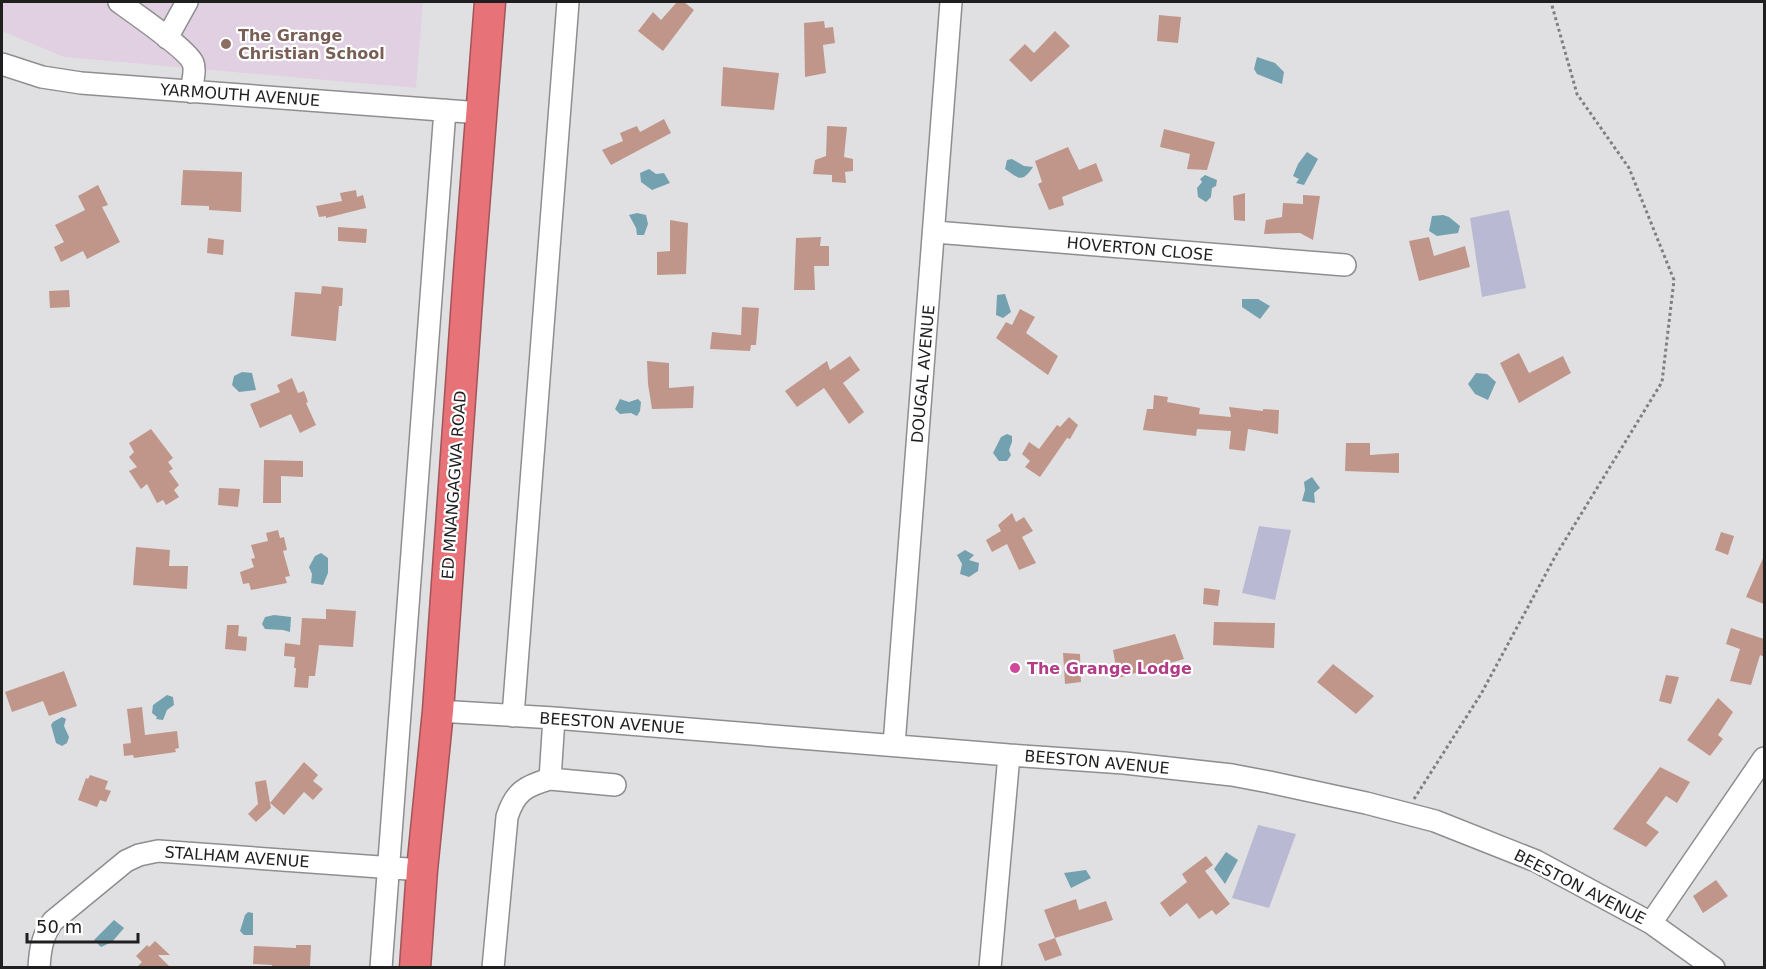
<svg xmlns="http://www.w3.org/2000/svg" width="1766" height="969" font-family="'DejaVu Sans',sans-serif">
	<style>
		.education { fill: #e0d0e2 }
		.green { fill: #b9b9d4 }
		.water { fill: #74a1b0 }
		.building { fill: #c0968a }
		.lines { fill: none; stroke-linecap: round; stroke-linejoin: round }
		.minor-casing { stroke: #8e8e90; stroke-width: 24 }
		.highway-casing { stroke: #a15559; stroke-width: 33 }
		.path { stroke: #7f7f80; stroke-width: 3; stroke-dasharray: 3 3; stroke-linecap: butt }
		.minor { stroke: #fff; stroke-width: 21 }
		.highway { stroke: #e77277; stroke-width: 30 }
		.education-dot { fill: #8d6e63; stroke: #fff; stroke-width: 2 }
		.hotel-dot { fill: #d1479c; stroke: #fff; stroke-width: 2 }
		.labels { text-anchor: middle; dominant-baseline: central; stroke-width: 4.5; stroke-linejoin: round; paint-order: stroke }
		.education-label { font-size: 16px; font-weight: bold; fill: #785e54; stroke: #fff; text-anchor: start }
		.street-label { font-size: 16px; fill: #1f1f20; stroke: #fff }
		.hotel-label { font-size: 16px; font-weight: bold; fill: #b23c85; stroke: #fff; text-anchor: start }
	</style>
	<rect width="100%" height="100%" fill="#e0e0e2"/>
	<path class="education" d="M2 2H423L416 88 64 57 2 31Z"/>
	<path class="green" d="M1509 210 1526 288 1482 297 1470 218Z
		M1259 526 1291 530 1275 600 1242 593Z
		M1258 825 1296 834 1269 908 1232 898Z"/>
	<path class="water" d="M1257 57 1275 63 1284 72 1282 84 1257 74 1254 69Z
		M1307 152 1318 159 1304 185 1296 183 1299 179 1293 176 1298 164Z
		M1012 159 1024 166 1033 167C1022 183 1019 179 1005 169L1007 160Z
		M649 169 656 174 664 173 670 183 652 190 641 182 640 173Z
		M1205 175 1217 180 1216 186 1212 188 1211 197 1206 202 1198 197 1197 188 1202 182 1200 179Z
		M637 213 646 215 648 224 644 235H637L636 228 629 215Z
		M1443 215 1449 217 1460 226 1458 233 1437 236 1429 231 1432 216Z
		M1005 294 1011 312 1003 318 996 315 997 295Z
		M1242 299H1258L1270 306 1260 319 1242 307Z
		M242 372 252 373 256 390 239 392 232 385 234 376Z
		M1476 373 1487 374 1496 382 1488 400 1475 394 1468 384Z
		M620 399 629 402 638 399 641 402 640 411 637 416 631 413 620 414 615 409Z
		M1007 434 1012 436V442L1009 450 1011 455 1007 461H999L993 453 1001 437Z
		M1312 477 1320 488 1314 493 1315 503 1302 501 1305 490 1304 482Z
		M965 550 974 555 969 560 979 563 978 571 969 577 960 574 962 564 957 555Z
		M321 553 328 558V573L323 585 311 583 312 574 309 567 315 556Z
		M274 615 291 617 290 632 283 630 265 629 262 624 265 617Z
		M167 695 173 697 174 705 167 710 163 720 156 719 157 717 152 713 153 705Z
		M62 717 66 719 64 726 69 737 67 743 62 746 56 743 51 725 53 722Z
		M1226 852 1238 860 1225 884 1214 869Z
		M1086 870 1091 878 1071 888 1064 873Z
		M248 912 253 913V935H244L240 931 245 915Z
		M114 920 124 928 112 942 101 947 94 940Z"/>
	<path class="building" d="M677 2H684L694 10 663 51 638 31 653 12 661 20Z
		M1159 15 1181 17 1178 43 1157 41Z
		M824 21 825 28 833 27 835 43 823 45 826 73 805 77 804 23Z
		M1055 31 1070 46 1031 82 1009 60 1025 44 1034 53Z
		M723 67 779 73 774 110 721 106Z
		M664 119 671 133 611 165 602 150 623 141 620 133 637 126 640 132Z
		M827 126 847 127 844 157 853 159V171L845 172 846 183 832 182V175L813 174 815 160 826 156Z
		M1164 129 1215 142 1207 170 1187 169 1190 154 1160 147Z
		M1068 147 1079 170 1096 163 1103 181 1062 197 1064 205 1049 210 1038 184 1042 182 1035 161Z
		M183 170 242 172 241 212 209 210V206L181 205Z
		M98 185 108 205 102 207 120 242 87 259 83 251 61 262 54 247 64 242 55 225 85 210 78 196Z
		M356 190 357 197 363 195 366 208 326 218V216L319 217 316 206 342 201 340 193Z
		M1245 193V221L1234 220 1233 196Z
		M1303 195 1320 196 1313 240 1300 233 1264 234 1266 220 1282 217 1283 203 1303 204Z
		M670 220 688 223 686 274 657 275V252L670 251Z
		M338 227 367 229 366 243 338 241Z
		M821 237 820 246H829V266H814L815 290H794L796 238Z
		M1429 237 1434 256 1465 246 1470 267 1419 281 1409 241Z
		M208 238 224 240 223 255 207 253Z
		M322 286 343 288 342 306H339L336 341 291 336 295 292 321 294Z
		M69 290 70 307 50 308 49 291Z
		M742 307 759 308 756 345H751L750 351 710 349 712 332 741 335Z
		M1020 309 1035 317 1026 333 1058 356 1048 375 996 338 1006 322 1012 325Z
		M1519 353 1529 373 1563 356 1571 373 1519 403 1500 363Z
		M850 356 860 370 843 383 864 412 849 424 824 388 797 407 785 391 827 361 830 370Z
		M647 361 669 363V388L694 386 693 408 652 409 648 384Z
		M292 378 298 393 304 391 308 402 306 403 316 425 300 433 291 414 260 428 250 404 280 392 277 385Z
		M1154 395 1168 397 1167 402 1200 408 1199 414 1231 417 1229 407 1263 411V409L1279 410 1278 434 1248 429 1245 451 1229 449 1231 431 1197 429 1196 436 1143 430 1147 409H1153Z
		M1069 417 1078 425 1070 439 1067 438 1040 477 1025 467 1030 461 1022 454 1029 442 1039 449 1057 425 1060 427Z
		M151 429 173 458 168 462 173 469 169 471 179 485 174 490 179 497 166 505 163 500 157 503 147 484 141 489 129 471 137 467 129 457 134 452 129 443Z
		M1346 443H1370V455L1399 453V473L1345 471Z
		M264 460 303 461V477L281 476V503H263Z
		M219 488 240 489 238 507 218 505Z
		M1012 513 1016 522 1024 517 1033 531 1022 537 1036 563 1019 570 1007 544 992 552 986 540 1001 531 998 525Z
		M278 530 280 538 284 537 287 550 283 551 290 576 285 577 287 583 251 590 249 583 243 584 240 572 254 567 251 559 255 558 251 545 268 541 266 533Z
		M1721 532 1734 536 1728 555 1715 550Z
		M136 547 170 550 169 566H188L187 589 133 585Z
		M1764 556V604L1746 597Z
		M1204 588 1220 590 1218 606 1203 604Z
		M326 609 356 611 353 647 319 645 315 676H309L308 688 294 687 296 668H294L295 657 284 656 285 643 300 645 302 618 326 619Z
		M1214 622 1275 623 1274 648 1213 645Z
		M227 625H239L238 636 247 637 246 651 225 649Z
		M1731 628 1764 639V657L1760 655 1751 685 1730 681 1740 649 1726 644Z
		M1175 634 1184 659 1118 678 1113 650Z
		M1063 653 1080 654 1081 682 1065 684Z
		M1333 664 1374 696 1356 714 1317 682Z
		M64 671 77 706 49 716 43 701 12 712 5 692Z
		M1666 675 1679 677 1671 704 1659 701Z
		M1718 698 1733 712 1718 735 1723 739 1710 756 1687 740Z
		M142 707 145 735 177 731 179 748 175 749 176 752 134 758 133 755 124 756 123 744 131 743 127 709Z
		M304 762 318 775 313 781 323 789 313 800 304 792 284 815 270 803 271 808 256 822 248 814 258 804 255 782 266 780 270 803Z
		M1660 767 1690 782 1677 803 1666 796 1646 823 1659 832 1646 847 1613 829Z
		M90 775 108 781 105 789 111 791 106 802 100 800 97 807 78 800 86 778 88 779Z
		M1206 856 1213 865 1205 871 1230 904 1216 915 1212 910 1199 919 1187 903 1170 917 1160 903 1187 882 1182 874Z
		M1716 880 1728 896 1703 913 1693 896Z
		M1076 899 1079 910 1106 901 1113 920 1055 938 1044 910Z
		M1055 938 1062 955 1045 961 1038 944Z
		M155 941 170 955H158L171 968H136L142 962 136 956 147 945 149 947Z
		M296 945H311L310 968H272V965L253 964 254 946 296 948Z"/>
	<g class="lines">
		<defs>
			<path id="minor" d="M119 2C133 12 188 50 193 63 196 71 192 83 191 92
				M167 38 187 2
				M2 64 42 77 81 83 481 113
				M935 232 1345 265
				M438 711 554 718 1009 755 1124 763 1232 775 1269 782 1366 803 1435 821 1536 861 1651 923 1714 968
				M513 716 568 2
				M894 745 951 2
				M550 779 615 785
				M1651 923 1764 758
				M39 968C40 950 42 936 53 921L126 861 139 855 158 851 422 870
				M381 968 445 110
				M493 968 507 817C515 792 525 786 550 779L554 718
				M990 968 1009 755"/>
			<path id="highway" d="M415 968 422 870 438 711 469 272 490 2"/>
		</defs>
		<use href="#minor" class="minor-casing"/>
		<use href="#highway" class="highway-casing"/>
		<path class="path" d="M1414 799 1481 694 1556 555 1662 382 1674 280 1629 168 1577 94 1551 2"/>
		<use href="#minor" class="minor"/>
		<use href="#highway" class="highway"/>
	</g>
	<circle class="education-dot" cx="226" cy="44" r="6"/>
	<circle class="hotel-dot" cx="1015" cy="668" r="6"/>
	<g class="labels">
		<g class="education-label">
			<text x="238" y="35">The Grange<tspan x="238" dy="18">Christian School</tspan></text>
		</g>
		<g class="street-label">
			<text transform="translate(240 95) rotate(4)">YARMOUTH AVENUE</text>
			<text transform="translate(1140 249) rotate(5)">HOVERTON CLOSE</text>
			<text transform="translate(923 374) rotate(-85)">DOUGAL AVENUE</text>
			<text transform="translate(454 485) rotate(-86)">ED MNANGAGWA ROAD</text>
			<text transform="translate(612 723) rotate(4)">BEESTON AVENUE</text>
			<text transform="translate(1097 762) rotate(5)">BEESTON AVENUE</text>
			<text transform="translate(237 857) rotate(4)">STALHAM AVENUE</text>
			<text transform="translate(1580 887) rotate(27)">BEESTON AVENUE</text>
		</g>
		<g class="hotel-label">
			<text x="1027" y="668">The Grange Lodge</text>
		</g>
	</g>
	<rect width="1766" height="969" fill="none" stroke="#1f1f20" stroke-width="6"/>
	<path d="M27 933v9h111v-9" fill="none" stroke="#1f1f20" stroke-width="3"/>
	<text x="36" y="933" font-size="18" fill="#1f1f20" stroke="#ffffff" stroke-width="4.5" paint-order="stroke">50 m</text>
</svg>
